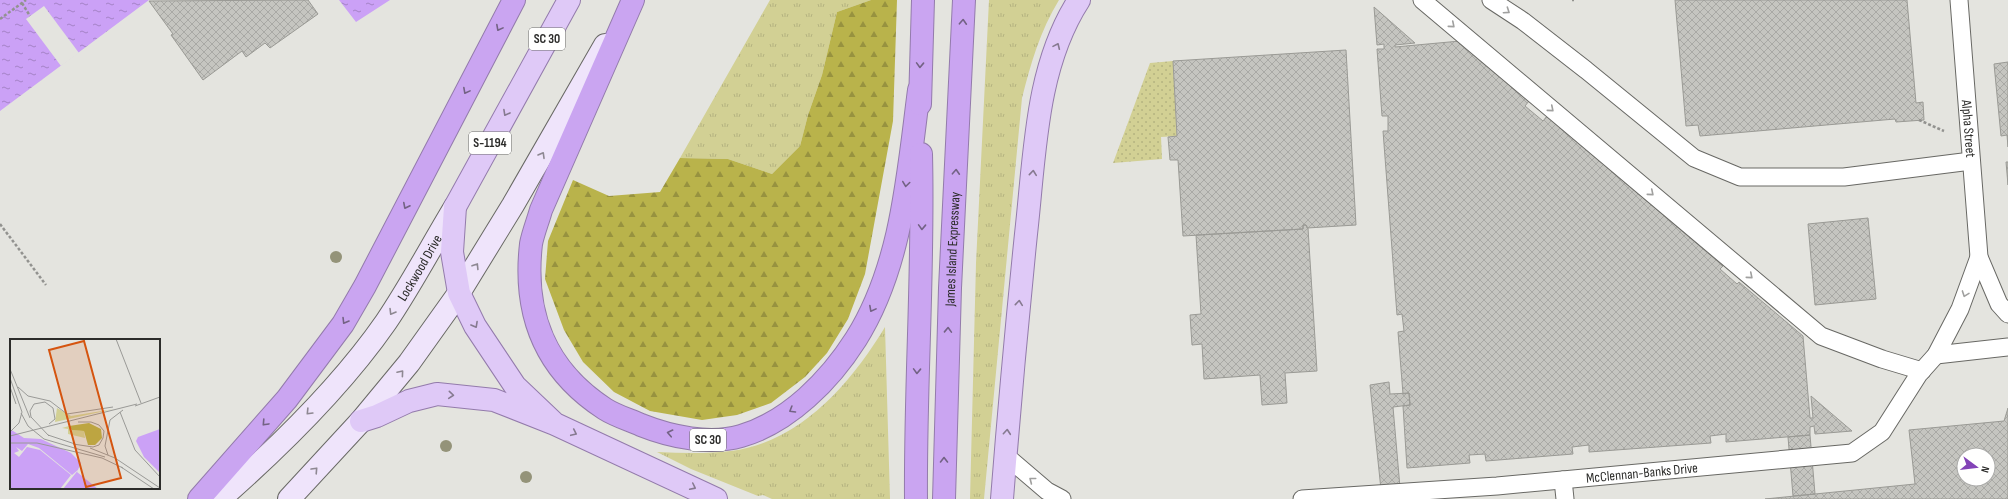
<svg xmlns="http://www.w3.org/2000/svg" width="2008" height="499" font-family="'Sofia Sans Condensed',sans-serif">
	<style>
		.grass { fill: url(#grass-tufts) }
		.forest { fill: url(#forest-firs) }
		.park { fill: url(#park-dots) }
		.water { fill: url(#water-ripples) }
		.pier { fill: #e4e4df }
		.building { fill: url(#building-cross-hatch); stroke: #9a9a95; fill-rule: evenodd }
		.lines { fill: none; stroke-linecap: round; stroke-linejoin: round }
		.lane-casing { stroke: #686864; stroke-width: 19 }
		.secondary-casing { stroke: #686864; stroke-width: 24 }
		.primary-casing { stroke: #937bab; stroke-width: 24 }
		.highway-casing { stroke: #937bab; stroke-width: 24 }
		.path { stroke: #92928f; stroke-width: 2.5; stroke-dasharray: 3 2; stroke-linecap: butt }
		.lane { stroke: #fff; stroke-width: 17 }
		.secondary { stroke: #efe4fb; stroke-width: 22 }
		.primary { stroke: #dfc9f7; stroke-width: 22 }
		.highway { stroke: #caa5f1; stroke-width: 22 }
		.tree { fill: #949379 }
		.oneway { stroke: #a0a09f }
		.oneway2 { stroke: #736284 }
		.oneway3 { stroke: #867a90 }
		.oneway4 { stroke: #8e8892 }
		.labels { text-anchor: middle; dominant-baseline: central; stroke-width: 3; stroke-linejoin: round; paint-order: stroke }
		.shield { fill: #fffffe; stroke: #6b6b6a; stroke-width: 1 }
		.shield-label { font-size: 13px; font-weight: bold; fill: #2c2c2a }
		.street-label { font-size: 14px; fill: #2c2c2a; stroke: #fffffe }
		.inset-road { fill: none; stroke: #9a9a97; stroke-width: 1 }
		.view { fill: #d5540f; fill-opacity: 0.15; stroke: #d5540f; stroke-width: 2 }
		.inset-edge { fill: none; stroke: #2c2c2a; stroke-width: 2 }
	</style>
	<defs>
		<pattern id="grass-tufts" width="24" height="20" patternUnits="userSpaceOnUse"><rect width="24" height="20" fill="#d2d094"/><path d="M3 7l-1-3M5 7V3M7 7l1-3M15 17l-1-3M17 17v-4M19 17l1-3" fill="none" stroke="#b4b380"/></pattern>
		<pattern id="forest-firs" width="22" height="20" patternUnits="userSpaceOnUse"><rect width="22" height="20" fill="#b9b34b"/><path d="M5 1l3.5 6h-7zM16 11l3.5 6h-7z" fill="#97923f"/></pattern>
		<pattern id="park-dots" width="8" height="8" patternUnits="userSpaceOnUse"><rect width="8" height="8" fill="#d2d094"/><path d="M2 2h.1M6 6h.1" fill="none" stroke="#b4b380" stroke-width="1.8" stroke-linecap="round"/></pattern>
		<pattern id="water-ripples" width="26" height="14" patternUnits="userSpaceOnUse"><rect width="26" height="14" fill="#cba1f6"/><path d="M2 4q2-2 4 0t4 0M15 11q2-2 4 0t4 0" fill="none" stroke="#a583c7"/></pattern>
		<pattern id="building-cross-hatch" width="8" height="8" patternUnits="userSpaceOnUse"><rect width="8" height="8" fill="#c5c5c0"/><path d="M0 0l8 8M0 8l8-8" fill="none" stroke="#a9a9a5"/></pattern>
	</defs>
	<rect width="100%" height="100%" fill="#e4e4df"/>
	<path class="grass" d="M770 0H871L837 12 822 75 808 115 800 146 772 174 728 159 680 158Z
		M989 0H1059C1040 31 1031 63 1022 98L984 499H970L976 263Z
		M885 327 890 499H772L763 495 758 496 691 469 657 452C682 453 706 454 731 451 801 442 851 383 885 327Z"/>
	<path class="forest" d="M871 0H897L893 121 865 274 848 319 827 353 805 377 771 403 737 415 702 420 650 411 614 392 583 362 564 330 545 279 548 241 573 180 609 196 660 192 680 158 728 159 772 174 800 146 808 115 822 75 837 12Z"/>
	<path class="park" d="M1173 61 1177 136 1161 137 1162 159 1113 163 1150 63Z"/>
	<path class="water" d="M0 0H149L0 111Z
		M339 0H390L356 22Z"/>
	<path class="pier" d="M44 6 79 53 61 66 26 19Z"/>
	<path class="building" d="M308 0 318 14 270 48 265 43 246 57 242 51 203 80 171 35 173 34 149 1Z
		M1675 0H1907L1916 103 1923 102 1924 120 1896 122 1895 119 1700 136 1698 125 1686 126Z
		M1374 7 1415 43 1395 45V47L1460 41 1529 101 1525 106 1543 121 1547 116 1723 266 1720 269 1737 284 1739 282 1803 336 1810 418H1813L1811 396 1852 431 1815 434 1814 426 1810 427V435L1726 442V434L1710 436 1711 443 1589 452V445L1572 447 1573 454 1486 461 1485 454 1469 455 1470 463 1407 468 1403 406 1410 405 1409 393 1403 394 1398 332 1404 331 1402 314 1397 315 1383 131H1388V116H1382L1377 49H1384V44L1377 45Z
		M1346 50 1356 225 1307 228 1306 225H1303V229L1183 236 1178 160H1170L1168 137 1177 136 1173 61Z
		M2008 62V147L2007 135 2001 136 1994 64Z
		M2006 162H2008V185Z
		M1868 218 1876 299 1815 305 1808 224Z
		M1303 225H1306L1308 228 1317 371 1285 373 1287 403 1262 405 1260 375 1204 379 1202 344 1192 345 1190 315 1201 314 1196 235 1303 229Z
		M1389 382 1390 394 1409 393 1410 405 1393 407 1401 499H1382L1370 385Z
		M2008 408V499H1765L1915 484 1909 430 2004 421ZM1964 455H1988V479H1964Z
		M1810 435 1815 494 1793 496 1788 437Z"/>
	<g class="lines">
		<defs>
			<g id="lane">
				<path d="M1422 0 1821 336 1882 359 1922 371"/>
				<path d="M1491 0 1523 21 1586 70 1694 158 1740 177H1844L1971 161"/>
				<path id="s1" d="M1959 0 1979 257 1999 304 2008 314"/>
				<path d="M1936 355 2008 347"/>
				<path d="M1006 456 1047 491 1062 499"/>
				<path d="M1563 480 1565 499"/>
				<path id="s2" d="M1302 499 1497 486 1852 453 1882 432 1919 374 1936 355 1960 309 1979 257"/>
			</g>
			<g id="secondary">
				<path id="s3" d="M220 499C277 449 343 384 386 322 411 285 432 245 455 207"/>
				<path d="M289 499 361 421 409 363 459 293 513 205 605 45"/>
			</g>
			<path id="primary" d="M361 421 377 416 409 401 437 394 494 400 555 424 716 499
				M555 424 515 386 475 326 459 293 452 252 455 207 569 0
				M1002 499C1009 410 1017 322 1026 234 1035 156 1035 68 1079 0"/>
			<g id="highway">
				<path d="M633 0 541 210C538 221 533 233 531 244 523 314 545 370 605 409 616 416 630 420 641 425 671 437 710 445 741 436 789 422 830 380 856 339 902 266 908 174 919 90"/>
				<path d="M920 104 923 0"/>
				<path d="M199 499 287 399 343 324 365 286 514 0"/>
				<path d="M916 499C915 384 924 269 921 154"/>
				<path id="s4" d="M944 499 950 288 964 0"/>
			</g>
		</defs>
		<use href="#lane" class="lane-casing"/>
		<use href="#secondary" class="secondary-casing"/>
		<use href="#primary" class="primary-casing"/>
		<use href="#highway" class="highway-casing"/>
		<path class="path" d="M1572 0H1574
			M22 3 30 16
			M0 19 26 0
			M1919 120 1944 131
			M0 224 46 285"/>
		<use href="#lane" class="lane"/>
		<use href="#secondary" class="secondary"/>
		<use href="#primary" class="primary"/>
		<use href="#highway" class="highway"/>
	</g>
	<g class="tree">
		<circle cx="336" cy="257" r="6"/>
		<circle cx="446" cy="446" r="6"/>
		<circle cx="526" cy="477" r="6"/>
	</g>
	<defs><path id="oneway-chevron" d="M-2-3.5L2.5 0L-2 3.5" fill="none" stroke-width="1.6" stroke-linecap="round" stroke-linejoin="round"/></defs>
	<g class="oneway">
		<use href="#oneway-chevron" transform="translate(1507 11) rotate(34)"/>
		<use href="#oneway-chevron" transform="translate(1452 25) rotate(40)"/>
		<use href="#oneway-chevron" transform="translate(1551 109) rotate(40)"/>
		<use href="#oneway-chevron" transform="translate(1651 193) rotate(40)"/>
		<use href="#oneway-chevron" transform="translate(1750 276) rotate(40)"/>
		<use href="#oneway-chevron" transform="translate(1965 294) rotate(110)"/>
		<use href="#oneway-chevron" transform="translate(1032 480) rotate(-142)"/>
	</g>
	<g class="oneway2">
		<use href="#oneway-chevron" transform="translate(963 22) rotate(-87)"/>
		<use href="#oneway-chevron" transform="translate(499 28) rotate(118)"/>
		<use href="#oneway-chevron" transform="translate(920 65) rotate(92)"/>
		<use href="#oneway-chevron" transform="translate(466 91) rotate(118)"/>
		<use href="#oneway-chevron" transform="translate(956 172) rotate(-87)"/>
		<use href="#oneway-chevron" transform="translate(906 184) rotate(98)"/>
		<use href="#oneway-chevron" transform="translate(406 206) rotate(117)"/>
		<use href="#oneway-chevron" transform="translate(922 227) rotate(92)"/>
		<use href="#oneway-chevron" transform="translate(872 309) rotate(118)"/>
		<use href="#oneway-chevron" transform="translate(345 321) rotate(121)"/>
		<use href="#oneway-chevron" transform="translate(948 330) rotate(-88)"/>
		<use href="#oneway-chevron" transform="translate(917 371) rotate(92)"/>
		<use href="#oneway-chevron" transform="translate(792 410) rotate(149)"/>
		<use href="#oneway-chevron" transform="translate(265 423) rotate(133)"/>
		<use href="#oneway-chevron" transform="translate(670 433) rotate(-168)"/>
		<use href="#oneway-chevron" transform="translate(944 460) rotate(-90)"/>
	</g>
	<g class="oneway3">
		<use href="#oneway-chevron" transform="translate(1057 46) rotate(-66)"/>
		<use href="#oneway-chevron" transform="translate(506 113) rotate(119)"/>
		<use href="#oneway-chevron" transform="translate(1033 173) rotate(-84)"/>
		<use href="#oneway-chevron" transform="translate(1019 303) rotate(-84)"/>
		<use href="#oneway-chevron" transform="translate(475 325) rotate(61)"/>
		<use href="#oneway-chevron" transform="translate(451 395) rotate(5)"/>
		<use href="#oneway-chevron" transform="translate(1007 432) rotate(-85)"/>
		<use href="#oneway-chevron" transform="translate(574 433) rotate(25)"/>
		<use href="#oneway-chevron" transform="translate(693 487) rotate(26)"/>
	</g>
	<g class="oneway4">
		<use href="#oneway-chevron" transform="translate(542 155) rotate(-60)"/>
		<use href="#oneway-chevron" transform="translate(476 266) rotate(-58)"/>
		<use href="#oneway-chevron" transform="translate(392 312) rotate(121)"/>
		<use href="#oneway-chevron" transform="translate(401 373) rotate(-50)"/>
		<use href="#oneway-chevron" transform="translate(309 412) rotate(134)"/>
		<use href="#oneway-chevron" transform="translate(315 470) rotate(-47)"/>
	</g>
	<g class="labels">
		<g class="shield">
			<rect x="529" y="28" width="36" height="22" rx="3"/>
			<rect x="469" y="132" width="42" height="22" rx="3"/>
			<rect x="690" y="429" width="36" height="22" rx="3"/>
		</g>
		<g class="shield-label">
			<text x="547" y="39">SC 30</text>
			<text x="490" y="143">S-1194</text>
			<text x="708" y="440">SC 30</text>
		</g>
		<g class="street-label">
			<text stroke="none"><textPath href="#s1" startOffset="129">Alpha Street</textPath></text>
			<text stroke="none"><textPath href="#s4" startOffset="250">James Island Expressway</textPath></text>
			<text stroke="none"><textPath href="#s3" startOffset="307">Lockwood Drive</textPath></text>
			<text stroke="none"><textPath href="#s2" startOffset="341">McClennan-Banks Drive</textPath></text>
		</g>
	</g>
	<g transform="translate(10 339)">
		<rect width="150" height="150" fill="#e4e4df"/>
		<path d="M47 69 61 77 104 70 45 83ZM59 87 62 91 74 92 75 99 58 95V90L52 89Z" fill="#d2d094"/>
		<path d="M79 84 91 90 92 99 85 106H78L74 92 62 91 59 87Z" fill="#b9b34b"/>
		<path d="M0 90 14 99 31 100 61 114 71 124 67 133 88 150H0ZM150 90V134L134 118 126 102 128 98Z" fill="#cba1f6"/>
		<path d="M18 105 29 109 62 136 69 130 53 150H50L61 136 30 111 17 108 9 118 4 114 9 112 6 108 12 112Z" fill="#e4e4df"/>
		<path class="inset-road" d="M106 0 131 64M0 30 20 79M0 39 12 73 9 84 0 93M0 48 6 65M8 48 18 57 40 62 57 75 103 68M125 67 150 58M110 73 125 111 150 138M11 74 18 87 34 100 95 118M39 85 45 80 43 69 35 63 24 65 20 72 21 78 39 97M38 96 65 105M0 97 127 65M0 104H27L92 119 113 129M63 105 83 108 89 106 93 99 94 92 89 86 81 83H68M80 109 105 119 150 149M98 116 95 107 100 81 113 71M111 128 144 150"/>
		<path class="view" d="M74 2 111 139 76 148 39 11Z"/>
		<rect width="150" height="150" class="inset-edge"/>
	</g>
	<g transform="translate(1976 467) rotate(105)"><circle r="19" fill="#fffffe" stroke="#ababa9"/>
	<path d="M0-3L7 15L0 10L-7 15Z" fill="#8343b7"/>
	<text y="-6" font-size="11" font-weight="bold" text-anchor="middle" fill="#2c2c2a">N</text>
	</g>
</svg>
